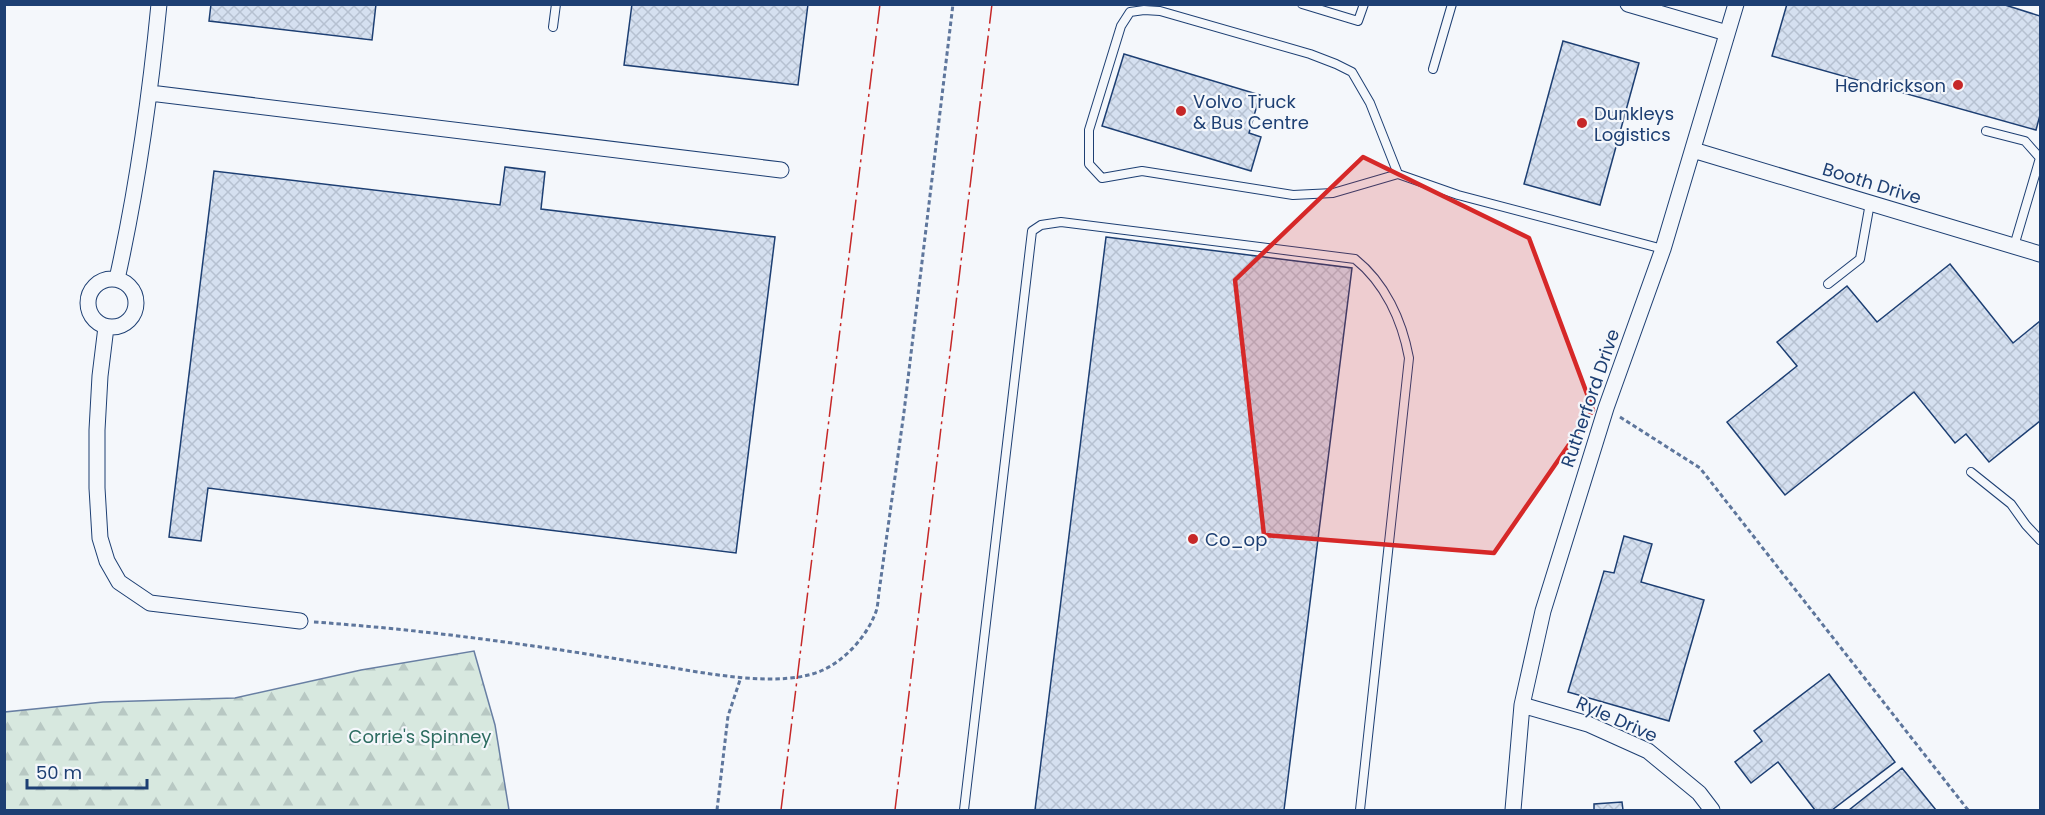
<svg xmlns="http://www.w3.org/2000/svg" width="2045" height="815" font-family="Poppins,sans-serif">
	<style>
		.forest { fill: url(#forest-firs); stroke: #687fa3; stroke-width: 1.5 }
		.building { fill: url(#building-cross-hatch); stroke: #1d3f73; stroke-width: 1.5 }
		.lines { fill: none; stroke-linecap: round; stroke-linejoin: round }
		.lane-casing { stroke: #1d3f73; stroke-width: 10 }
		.street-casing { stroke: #1d3f73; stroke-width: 17 }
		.path { stroke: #5e769c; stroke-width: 3; stroke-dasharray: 4.5 3; stroke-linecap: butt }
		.lane { stroke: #f4f7fb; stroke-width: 8 }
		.street { stroke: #f4f7fb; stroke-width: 15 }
		.power { stroke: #c62828; stroke-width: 1.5; stroke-dasharray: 21 4.5 3 4.5; stroke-linecap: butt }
		.marked { fill: #d62828; fill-opacity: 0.2; stroke: #d62828; stroke-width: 4.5; stroke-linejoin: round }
		.poi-dot { fill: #c62828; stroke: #f4f7fb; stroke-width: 2 }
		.labels { text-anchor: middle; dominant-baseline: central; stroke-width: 4.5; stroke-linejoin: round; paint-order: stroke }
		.poi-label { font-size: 18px; fill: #1d3f73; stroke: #f4f7fb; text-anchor: start }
		.street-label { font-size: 18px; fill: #1d3f73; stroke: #f4f7fb }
		.park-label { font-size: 18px; fill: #2c6c60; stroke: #f4f7fb }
	</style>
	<defs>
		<pattern id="forest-firs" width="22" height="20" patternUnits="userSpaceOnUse" patternTransform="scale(1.5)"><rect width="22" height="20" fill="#d7e8df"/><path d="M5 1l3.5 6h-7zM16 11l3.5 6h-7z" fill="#b8c8c3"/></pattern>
		<pattern id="building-cross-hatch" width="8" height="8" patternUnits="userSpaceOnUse" patternTransform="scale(1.5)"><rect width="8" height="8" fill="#d5e0f0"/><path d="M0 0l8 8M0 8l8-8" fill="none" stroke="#b6c1d1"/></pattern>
	</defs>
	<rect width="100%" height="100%" fill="#f4f7fb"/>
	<path class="forest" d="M474 651 495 725 509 810H5V712L103 702 235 698 361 670Z"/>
	<path class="building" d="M211 4H376L372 40 209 21Z
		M632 4H808L798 85 624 65Z
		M1787 4H2002L2040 16V115L2036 130 1772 56Z
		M1563 41 1639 63 1600 205 1524 184Z
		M1124 54 1260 95 1249 133 1261 137 1251 171 1102 126Z
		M505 167 545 172 541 209 775 237 736 553 208 488 201 541 169 537 214 171 500 205Z
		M1106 237 1352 268 1284 810H1035Z
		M1950 264 2013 343 2040 321V421L1989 462 1966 434 1955 443 1914 392 1785 495 1727 422 1797 366 1777 342 1847 286 1877 322Z
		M1624 536 1652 544 1641 582 1704 600 1669 721 1568 692 1604 571 1614 573Z
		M1829 674 1895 762 1832 810H1815L1778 762 1751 783 1735 762 1762 741 1754 731Z
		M1902 768 1936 810H1849Z
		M1622 802 1623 810H1594V804Z"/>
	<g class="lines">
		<defs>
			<path id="lane" d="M1302 4 1358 21 1364 4
				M553 27 556 4
				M1433 69 1452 4
				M1986 131 2025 141 2040 158 2014 246
				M1398 174 1370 103 1352 72 1336 64 1310 54 1160 11 1144 10 1130 12 1121 26 1089 130V164L1102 178 1142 171 1293 195 1333 193 1398 174 1458 195 1663 249
				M1828 284 1860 259 1870 203
				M1971 472 2011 504 2026 525 2040 540
				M964 810 1032 231 1041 225 1061 222 1355 259C1385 283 1402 320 1409 358L1360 810"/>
			<path id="street" d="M1628 4 1727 33
				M150 93 781 170
				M1693 150 2040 254
				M88 303a24 24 0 1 1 48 0a24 24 0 1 1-48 0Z
				M117 279C137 189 150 97 159 4
				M106 327 100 376 97 430V488L100 538 107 561 119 582 150 603 300 621
				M1522 705 1588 724 1648 751 1699 793 1712 810
				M1513 810 1522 705 1543 611 1606 408 1663 249 1736 4"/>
		</defs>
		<use href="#lane" class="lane-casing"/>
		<use href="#street" class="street-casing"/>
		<path class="path" d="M1620 417 1700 468 1968 810
			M314 622C385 627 456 635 526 645 571 651 616 659 661 666 706 673 782 689 823 670 845 660 866 637 875 614 878 608 878 599 879 592L904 412 953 4
			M717 810 728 716 741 677"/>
		<use href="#lane" class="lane"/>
		<use href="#street" class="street"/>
		<path class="power" d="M781 810 880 4
			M895 810 992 4"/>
	</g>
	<path class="marked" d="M1363 157 1529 238 1593 410 1494 553 1264 535 1235 280Z"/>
	<g class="poi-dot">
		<circle cx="1958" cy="85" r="6"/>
		<circle cx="1181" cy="111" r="6"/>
		<circle cx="1582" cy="123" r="6"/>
		<circle cx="1193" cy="539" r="6"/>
	</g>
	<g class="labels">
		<g class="poi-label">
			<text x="1946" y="85" text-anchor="end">Hendrickson</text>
			<text x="1193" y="101">Volvo Truck<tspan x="1193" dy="21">&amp; Bus Centre</tspan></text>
			<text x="1594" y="113">Dunkleys<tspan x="1594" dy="21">Logistics</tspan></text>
			<text x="1205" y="539">Co_op</text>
		</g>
		<g class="street-label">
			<text transform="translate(1872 183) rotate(17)">Booth Drive</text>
			<text transform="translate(1590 398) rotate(-71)">Rutherford Drive</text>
			<text transform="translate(1617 719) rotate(24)">Ryle Drive</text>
		</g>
		<g class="park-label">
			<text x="420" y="736">Corrie's Spinney</text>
		</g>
	</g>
	<rect width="2045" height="815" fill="none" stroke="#1d3f73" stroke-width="12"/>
	<path d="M27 779v9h120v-9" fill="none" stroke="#1d3f73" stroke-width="3"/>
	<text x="36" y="779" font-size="18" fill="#1d3f73" stroke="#f4f7fb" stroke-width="4.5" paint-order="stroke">50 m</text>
</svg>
